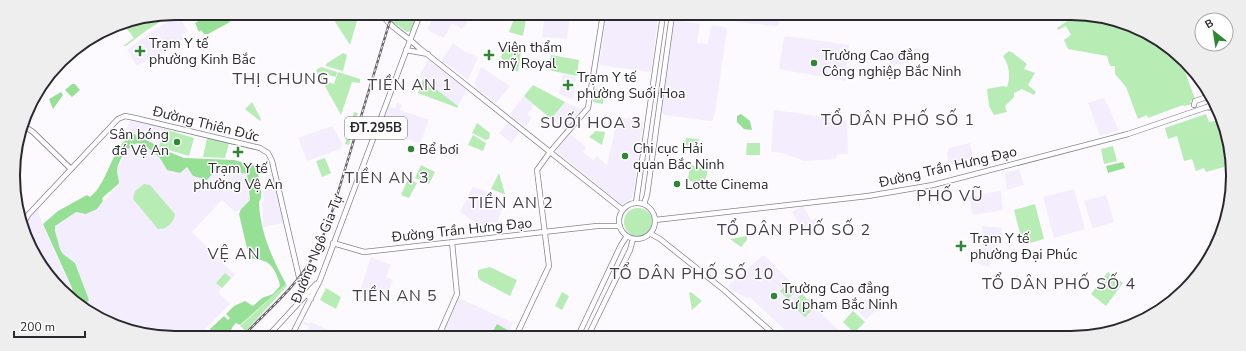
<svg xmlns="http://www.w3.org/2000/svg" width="1246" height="351" font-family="'Nunito Sans',sans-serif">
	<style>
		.built { fill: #f4edfd }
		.green { fill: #b7ecb5 }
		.water { fill: #95e094 }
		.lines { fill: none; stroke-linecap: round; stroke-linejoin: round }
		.major-casing { stroke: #898293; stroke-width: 6 }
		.highway-casing { stroke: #898293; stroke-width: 7 }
		.major { stroke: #fff; stroke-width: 4.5 }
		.highway { stroke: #fff; stroke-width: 5 }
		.rail-casing { stroke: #68656b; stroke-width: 2.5 }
		.rail { stroke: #fff; stroke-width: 1; stroke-dasharray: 3; stroke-linecap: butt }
		.poi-dot { fill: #308634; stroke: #fff; stroke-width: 1.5 }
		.labels { text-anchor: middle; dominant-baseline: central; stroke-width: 3; stroke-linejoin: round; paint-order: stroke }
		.shield { fill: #fff; stroke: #6a686d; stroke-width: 1 }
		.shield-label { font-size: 13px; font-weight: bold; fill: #2a272e }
		.poi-label { font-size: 14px; fill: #2a272e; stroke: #fff; text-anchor: start }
		.street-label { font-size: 14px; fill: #2a272e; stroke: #fff }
		.quarter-label { font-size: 16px; letter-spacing: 1px; fill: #453e4d; stroke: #fff }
		.rim { fill: none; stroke: #2a272e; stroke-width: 2 }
	</style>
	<rect width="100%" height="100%" fill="#fcfafe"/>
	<path class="built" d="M427 14H462L461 17 467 22 462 29 452 23 444 38 429 31 428 28 433 18 427 15Z
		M545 14H570L567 39 542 37Z
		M607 14 657 16 658 18 651 72 599 65Z
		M736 15H780L779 25 776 26 737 22Z
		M178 16 188 31 181 35 184 39 169 49V51L158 57 156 55 137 66 127 50 152 31Z
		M678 20 700 24 697 43 708 44 711 25 725 27 727 29 715 113 713 120 711 121 664 115 662 112 674 23Z
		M786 36 849 45 845 81 779 69 784 37Z
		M453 43 465 52 478 57 468 80 442 60Z
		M922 48 920 60 894 65 888 59 886 55Z
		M428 60 465 88 466 91 458 106 419 76Z
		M481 67 510 86 496 103 476 88 475 82Z
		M563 74 576 77 573 100 559 94Z
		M524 96 535 105 527 114 532 118 525 127 510 114Z
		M1104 98 1119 130 1100 136 1088 103Z
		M565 102 580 109 581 111 565 131 551 119Z
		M397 103 402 105 400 110 429 120 420 144 380 127 388 106 395 109Z
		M774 110 847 120 848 154H838L835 159 804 161 782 153 771 152Z
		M618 117 642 121 643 123 633 197 622 205 556 151 570 134 586 147 583 152 593 160 597 156 607 165Z
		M131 119 165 127 159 146 133 134 129 136 126 130Z
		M508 123 519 133 511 143 499 133Z
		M332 126 342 143 340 149 307 161 298 138Z
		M138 143 147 147 160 158 167 170 180 173 187 167 193 176 207 180 215 171 223 169 247 174 249 200 236 213 222 200 192 232 235 275 218 292 230 304 203 331 206 335H144L94 316 83 307 89 300 77 267 75 263 63 254 57 241 55 231 57 223 76 212 86 214 97 209 119 184 117 170 128 148Z
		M970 143 973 159 949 165 947 154 949 148Z
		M1019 169 1024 185 1007 190 1005 173Z
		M473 187 497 195 496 202 504 204 497 223 490 222 489 225 484 224 482 227 460 212Z
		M276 188 284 223 263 227 262 203 264 201 262 191Z
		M1074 189 1085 229 1054 238 1043 197Z
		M998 191 1001 192 1003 210 973 215 969 197Z
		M1106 195 1114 222 1094 228 1092 227 1084 201Z
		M803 206 811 220 816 218 819 228 815 232 805 235 792 212Z
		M37 209 49 240 71 288 73 298 47 275 26 235 27 222Z
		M982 226 1002 228 996 253 989 267 978 263 979 248H983Z
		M962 240 968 249 959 253 955 243Z
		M762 256H765L844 336H787L789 334 750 297 748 298 731 290 728 286Z
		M371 257 391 265 386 277 393 280 386 297 361 288Z
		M459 298 513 323 507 336 442 335Z
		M865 299 868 300 876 310 866 319 857 310 856 307Z
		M303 321 310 324 311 322 338 335H307L309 326 302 323Z"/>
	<path class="green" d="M175 13 147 30 126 46H123L134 38 124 25 127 23Z
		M330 14H345L357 21 350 45Z
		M393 14H418L411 31 407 32 391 21Z
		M516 14H527L523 36 509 32Z
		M1067 16H1102L1161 40 1185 65 1183 66 1195 99 1190 101 1192 104 1184 106 1183 105 1148 118 1147 115 1138 119 1126 87 1115 74V66H1110L1107 56 1068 49 1064 40 1071 35 1066 26 1058 30 1057 28 1069 20Z
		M504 48 521 52 518 72 501 58Z
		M1009 51 1013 53 1027 64 1024 69 1035 73 1028 85 1036 92 1034 95 1022 89 1014 93V97L1005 106 1007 112 994 115 989 106 987 89 1003 86 1007 87C1011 76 1009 65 1003 56Z
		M343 53 347 55 343 71 326 66V64Z
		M551 55 579 60 577 76 548 70Z
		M321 67 337 72 336 77 326 74 324 81 334 84 338 72 360 79V83L352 82 341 115 316 70Z
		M423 79 458 106V108L418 93Z
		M533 85 565 102 551 119 524 96Z
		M595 89 605 90 603 104 593 102Z
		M252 102 261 119 260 121 245 109Z
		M354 112 358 113 349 145 345 144Z
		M1206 114 1209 122 1220 120 1230 144V161L1224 165V167L1206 172 1204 168 1196 171 1192 159 1184 161 1177 136 1168 139 1165 128Z
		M477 123 490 133 489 139 486 140 472 133Z
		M164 129 194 138 189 156 159 147Z
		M596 131 605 132 602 145 589 137Z
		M473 135 486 143 483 151 468 145Z
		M207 138 229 143 225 158 203 157Z
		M686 138 699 139 697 151 684 150Z
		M747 143H760V155H746Z
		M1113 146 1117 161 1104 164 1101 149Z
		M325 158 331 173 322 177 316 161Z
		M421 165 435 172 429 184 415 178Z
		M690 165 708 169 704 187H695V183L688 180Z
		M499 173 505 194H504L491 189Z
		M408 179 417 183 409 198 401 195Z
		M144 184 150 185 175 214C174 223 166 230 158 229L133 199 135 191Z
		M1035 204 1044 239 1023 245 1014 210Z
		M624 222a14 14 0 1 1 28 0a14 14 0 1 1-28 0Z
		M747 236V240L741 247 730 239Z
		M490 267 517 280 510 296 480 280 478 277V270Z
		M1108 272 1123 283 1106 306 1091 294Z
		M225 273 231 278 222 288 216 283Z
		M286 284 287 286 246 331 240 326Z
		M787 284 795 292 788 299 780 291Z
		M326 288 341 297 336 309 320 300Z
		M562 292 569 296 562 310 555 306Z
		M691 292 702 301 692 310 689 293Z
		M802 294 815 307 805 317 791 304Z
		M853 311 865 322 854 333 843 322Z"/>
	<path class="water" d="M213 13H224L230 22 208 34H204L201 30 199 32 195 23Z
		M72 84H75L80 90 72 97 65 90Z
		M61 92 63 95 53 109 49 99Z
		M741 114 750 121 752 130 744 129 737 122V116Z
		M134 134 154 144 157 147 184 158 234 160 256 166C258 175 265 194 259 202 260 232 272 258 286 284L240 325 236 323 233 326 229 335H210V329L224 316 228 320 230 318 226 314 234 306 245 301 253 306 262 298 273 294 280 286C279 278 273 264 264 261 260 259 255 260 251 258L247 248 239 214 241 209 250 200 247 174 223 169 215 171 207 180 193 176 187 167 180 173 167 170 160 158 147 147 138 143C128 145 118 161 117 170 117 175 119 179 119 183 114 189 105 194 102 199L103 201 97 209 86 214 76 212 55 226V231L60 249 63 254 75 263 89 300 83 307 74 298 72 288 43 224 58 211 87 195 90 197C109 183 112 143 134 134Z
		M1123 162 1125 168 1108 173 1106 166Z
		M497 324 509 331 507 336H502L493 331Z"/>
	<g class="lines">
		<defs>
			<path id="major" d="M382 14C389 27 406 35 418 47L623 210
				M406 50 428 54
				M1194 105 1195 101 1210 96
				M24 126 33 132 71 169
				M619 221a18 18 0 1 1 36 0a18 18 0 1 1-36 0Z
				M636 203 663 15
				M644 204 647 195 672 15
				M655 220 868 196 933 185 1128 134 1210 106
				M23 230 24 222 28 215 118 119 125 116 135 118 260 148 268 153 272 161 299 277 303 291 311 299
				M651 234 660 239 724 290 776 336
				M333 243 364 252 597 226H620
				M269 335 316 284
				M292 335 320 280 420 14
				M439 335 457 294 452 242
				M516 336 549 266 537 170 550 152 588 108 603 14
				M578 336 621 245 627 236
				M588 336 630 250 633 239"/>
			<path id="highway" d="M1208 107H1215"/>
		</defs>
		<use href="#major" class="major-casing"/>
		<use href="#highway" class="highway-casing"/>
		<use href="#major" class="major"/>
		<use href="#highway" class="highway"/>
		<defs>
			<path id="rail" d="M244 335C268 310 298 285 314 255 322 240 328 225 333 209L392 14"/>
		</defs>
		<use href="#rail" class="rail-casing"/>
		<use href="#rail" class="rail"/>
	</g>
	<g class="poi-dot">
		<path d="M138 45h4v4h4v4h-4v4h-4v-4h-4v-4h4z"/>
		<path d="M487 49h4v4h4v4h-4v4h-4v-4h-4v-4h4z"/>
		<circle cx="814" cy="63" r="4"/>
		<path d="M566 79h4v4h4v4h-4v4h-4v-4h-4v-4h4z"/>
		<circle cx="177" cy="142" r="4"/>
		<circle cx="411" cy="149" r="4"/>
		<path d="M236 146h4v4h4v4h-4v4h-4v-4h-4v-4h4z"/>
		<circle cx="625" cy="156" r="4"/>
		<circle cx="677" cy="184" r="4"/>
		<path d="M959 240h4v4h4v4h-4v4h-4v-4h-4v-4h4z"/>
		<circle cx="774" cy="296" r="4"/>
	</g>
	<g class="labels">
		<rect class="shield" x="345" y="117" width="62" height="22" rx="3"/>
		<g class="shield-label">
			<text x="376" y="128">ĐT.295B</text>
		</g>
		<g class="poi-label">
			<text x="149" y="43">Trạm Y tế<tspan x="149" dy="16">phường Kinh Bắc</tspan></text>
			<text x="498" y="47">Viện thẩm<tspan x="498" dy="16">mỹ Royal</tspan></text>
			<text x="822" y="55">Trường Cao đẳng<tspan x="822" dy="16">Công nghiệp Bắc Ninh</tspan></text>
			<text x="577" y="77">Trạm Y tế<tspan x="577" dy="16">phường Suối Hoa</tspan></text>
			<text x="169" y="134" text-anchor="end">Sân bóng<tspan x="169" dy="16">đá Vệ An</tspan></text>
			<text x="633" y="148">Chi cục Hải<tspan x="633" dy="16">quan Bắc Ninh</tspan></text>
			<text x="419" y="149">Bể bơi</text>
			<text x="238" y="168" text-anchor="middle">Trạm Y tế<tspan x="238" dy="16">phường Vệ An</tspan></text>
			<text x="685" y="184">Lotte Cinema</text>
			<text x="970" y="238">Trạm Y tế<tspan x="970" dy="16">phường Đại Phúc</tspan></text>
			<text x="782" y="288">Trường Cao đẳng<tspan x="782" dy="16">Sư phạm Bắc Ninh</tspan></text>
		</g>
		<g class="street-label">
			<text transform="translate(206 124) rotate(14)">Đường Thiên Đức</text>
			<text transform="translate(948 167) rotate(-13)">Đường Trần Hưng Đạo</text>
			<text transform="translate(462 230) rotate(-6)">Đường Trần Hưng Đạo</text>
			<text transform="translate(317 249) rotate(-68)">Đường Ngô Gia Tự</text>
		</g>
		<g class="quarter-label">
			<text x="281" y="79">THỊ CHUNG</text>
			<text x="410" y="85">TIỀN AN 1</text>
			<text x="898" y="120">TỔ DÂN PHỐ SỐ 1</text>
			<text x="591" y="123">SUỐI HOA 3</text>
			<text x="387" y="178">TIỀN AN 3</text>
			<text x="950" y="196">PHỐ VŨ</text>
			<text x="511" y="203">TIỀN AN 2</text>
			<text x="794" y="230">TỔ DÂN PHỐ SỐ 2</text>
			<text x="234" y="254">VỆ AN</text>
			<text x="692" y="274">TỔ DÂN PHỐ SỐ 10</text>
			<text x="1059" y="284">TỔ DÂN PHỐ SỐ 4</text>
			<text x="395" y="296">TIỀN AN 5</text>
		</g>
	</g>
	<path d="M0 0H1246V351H0ZM175 20H1071A155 155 0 0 1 1226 175V176A155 155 0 0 1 1071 331H175A155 155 0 0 1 20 176V175A155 155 0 0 1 175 20Z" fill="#eee" fill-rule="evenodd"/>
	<path class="rim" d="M175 20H1071A155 155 0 0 1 1226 175V176A155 155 0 0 1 1071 331H175A155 155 0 0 1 20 176V175A155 155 0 0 1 175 20Z"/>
	<g transform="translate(1214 32) rotate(330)"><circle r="19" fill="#ffffff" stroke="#aaa9ab"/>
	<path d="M0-3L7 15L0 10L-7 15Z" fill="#308634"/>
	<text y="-6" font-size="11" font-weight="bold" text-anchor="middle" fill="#2a272e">B</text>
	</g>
	<path d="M14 331v6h71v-6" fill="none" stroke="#2a272e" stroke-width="2"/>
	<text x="20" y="331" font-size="12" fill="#2a272e" stroke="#ffffff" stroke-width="3" paint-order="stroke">200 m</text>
</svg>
